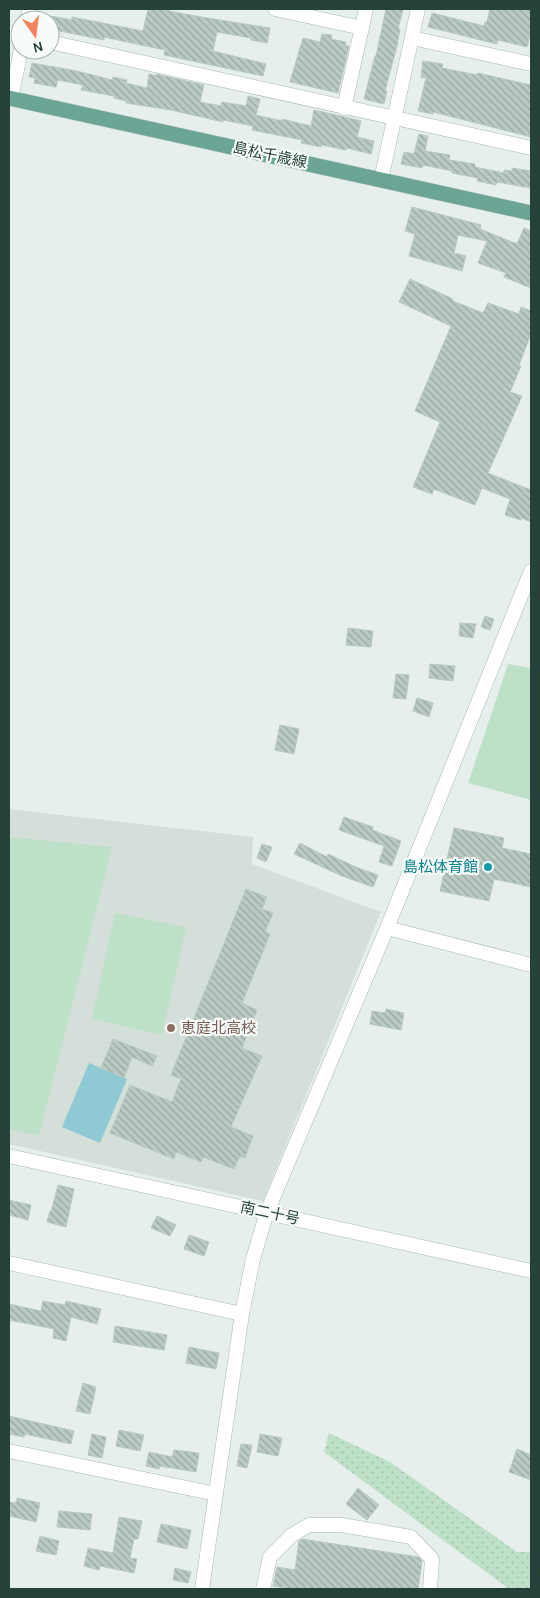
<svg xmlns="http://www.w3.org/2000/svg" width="540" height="1598" viewBox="0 0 540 1598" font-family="Karla,'Noto Sans JP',sans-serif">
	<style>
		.built { fill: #d4dfda }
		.green { fill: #bfe0c8 }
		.park { fill: url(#park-dots) }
		.water { fill: #8ec9d4 }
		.building { fill: url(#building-back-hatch); stroke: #b8c9c2 }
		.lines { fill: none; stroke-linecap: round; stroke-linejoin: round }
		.minor-casing { stroke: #a8b8b2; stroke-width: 15 }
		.major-casing { stroke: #c2cac8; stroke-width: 16 }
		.minor { stroke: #fff; stroke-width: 14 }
		.major { stroke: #6aa596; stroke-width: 15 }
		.culture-dot { fill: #0f9aa8; stroke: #f7fbf9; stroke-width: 2 }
		.education-dot { fill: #8d6e63; stroke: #f7fbf9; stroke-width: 2 }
		.labels { text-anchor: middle; stroke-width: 4.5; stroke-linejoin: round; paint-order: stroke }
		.street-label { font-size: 15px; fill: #24423a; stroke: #f7fbf9 }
		.culture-label { font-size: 15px; fill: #0d838f; stroke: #f7fbf9; text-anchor: end }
		.education-label { font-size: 15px; fill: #785e54; stroke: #f7fbf9; text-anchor: start }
	</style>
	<defs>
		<pattern id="park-dots" width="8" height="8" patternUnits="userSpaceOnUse" patternTransform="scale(1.25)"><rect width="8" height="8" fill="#bfe0c8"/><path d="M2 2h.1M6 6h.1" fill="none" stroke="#a4c1ad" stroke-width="1.8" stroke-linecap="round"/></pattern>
		<pattern id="building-back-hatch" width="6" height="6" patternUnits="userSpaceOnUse" patternTransform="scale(1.25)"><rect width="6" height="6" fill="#bbcac4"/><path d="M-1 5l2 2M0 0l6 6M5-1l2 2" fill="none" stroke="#98a6a0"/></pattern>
	</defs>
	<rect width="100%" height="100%" fill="#e6efeb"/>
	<path class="built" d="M9 809 253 837 252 864 381 912 263 1201 9 1144Z"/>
	<g class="green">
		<path d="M508 664 531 668V800L468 783Z"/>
		<path d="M9 837 112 847 39 1136 9 1129Z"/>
		<path d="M115 913 186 927 162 1035 92 1019Z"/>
	</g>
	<path class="park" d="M329 1433 390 1462 517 1552H531V1589H509L324 1452Z"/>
	<path class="water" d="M89 1063 127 1079 100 1143 62 1127Z"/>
	<g class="building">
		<path d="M148 9H170L169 11 201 17 270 28 267 43 251 40V38L217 32 213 51 266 64 263 76 164 55 165 50 146 46 104 37V40L50 29V16L72 20V17L143 31Z"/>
		<path d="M386 9H403L398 29H400L397 46 385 91H387L384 104 364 99 375 56H376Z"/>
		<path d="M490 9H531V31L527 47 498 40 497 44 428 27 432 13 484 26 485 22H487Z"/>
		<path d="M322 34 332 35 331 39 346 42 345 46H349L338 93 290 82 303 38 320 42Z"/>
		<path d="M423 61 443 64 442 68 477 75 478 73 531 85V137L433 112V114L418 111 426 78 421 77Z"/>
		<path d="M32 63 77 71 112 80 113 77 127 80 126 83 147 88 149 74 156 76V74L204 85 200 102 221 106 222 102 246 106 248 96 260 99 256 115 282 121V119L311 126 314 110 349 118 361 121 357 137 374 141 371 154 347 148 346 150 322 145 321 147 301 143 302 140 252 130 253 126 223 120V122L171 110 126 103V101L114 98V96L81 90 83 85 58 80 56 87 34 83 35 78 29 77Z"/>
		<path d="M419 134 428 136 425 151 450 155 449 160 475 164V167L504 173V170L512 171V168L531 171V188L497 182 496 185 477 181 478 178 452 173V171L423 165 422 168 401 164 404 152 414 154Z"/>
		<path d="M412 207 481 225 480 229 517 244 524 228 531 231V288L504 277 506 273 478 263 487 241 458 235 454 253 466 256 462 271 409 256 415 234 405 231Z"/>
		<path d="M410 279 453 299V301L483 313 488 303 519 314 521 307 531 311V334L519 365 521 366 510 392 522 396 488 473 531 490V522L522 518 521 520 505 515 510 499 482 488 475 505 434 489 432 494 413 487 440 422 415 411 451 326 399 302Z"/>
		<path d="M485 616 494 619 490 630 481 627Z"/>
		<path d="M460 623 476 624 473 638 459 636Z"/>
		<path d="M348 628 373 631 371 647 346 645Z"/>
		<path d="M430 664 455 666 453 681 429 678Z"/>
		<path d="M396 674 409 675 406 699 393 698Z"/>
		<path d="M417 698 433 703 429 717 413 711Z"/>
		<path d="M280 725 299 729 294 754 275 750Z"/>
		<path d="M344 817 373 827 372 830 401 841 392 866 379 862 384 846 339 830Z"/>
		<path d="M454 828 504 838 502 848 531 854V887L494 879 489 901 440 891Z"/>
		<path d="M300 843 327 857 328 854 358 868 378 875 373 887 342 876 294 854Z"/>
		<path d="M262 844 272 847 266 862 257 858Z"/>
		<path d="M246 889 267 897 262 909 273 913 265 932 270 934 242 1003 257 1010 242 1048 262 1056 231 1127 253 1136 245 1158 240 1156 234 1169 203 1157 201 1162 176 1152 174 1159 110 1133 130 1085 172 1102 181 1079 171 1075Z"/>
		<path d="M386 1009 404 1013 401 1030 370 1024 372 1011 385 1013Z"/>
		<path d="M113 1039 157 1056 152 1066 132 1057 124 1078 101 1068Z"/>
		<path d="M58 1185 74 1189 66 1227 47 1222 50 1211 51 1212Z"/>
		<path d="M9 1200 31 1205 28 1220 9 1215Z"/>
		<path d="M157 1216 176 1225 170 1236 151 1228Z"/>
		<path d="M189 1235 209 1242 204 1256 184 1249Z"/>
		<path d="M43 1301 65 1305 66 1301 101 1309 97 1324 71 1317 66 1341 53 1338 54 1329 9 1320V1304L41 1311Z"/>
		<path d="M115 1326 167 1335 164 1350 113 1342Z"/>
		<path d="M189 1347 219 1353 216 1369 186 1363Z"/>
		<path d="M83 1383 96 1387 90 1414 76 1411Z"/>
		<path d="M9 1416 74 1431 71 1444 25 1434 24 1437 9 1434Z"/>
		<path d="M119 1430 144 1435 140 1451 116 1446Z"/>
		<path d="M92 1434 106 1437 102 1458 88 1455Z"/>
		<path d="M260 1434 282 1438 278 1456 257 1452Z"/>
		<path d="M241 1444 252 1445 247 1468 237 1466Z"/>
		<path d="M517 1449 531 1455V1480L509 1472Z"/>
		<path d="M174 1450 199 1453 196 1472 160 1466 159 1469 146 1466 149 1452 172 1457Z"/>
		<path d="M358 1488 379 1505 367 1520 346 1504Z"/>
		<path d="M17 1498 40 1503 36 1522 9 1516V1502L16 1503Z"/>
		<path d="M59 1511 92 1514 90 1530 57 1527Z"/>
		<path d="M119 1517 142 1521 138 1539H134L130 1558 137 1559 134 1573 100 1566 99 1570 84 1566 88 1548 113 1553Z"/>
		<path d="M161 1524 191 1530 187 1549 157 1542Z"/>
		<path d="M40 1536 59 1541 56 1555 36 1551Z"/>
		<path d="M302 1539 418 1557 422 1561 418 1589H293L273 1586 277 1567 295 1570 299 1541Z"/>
		<path d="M175 1568 191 1572 188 1583 173 1580Z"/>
	</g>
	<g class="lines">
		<g class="minor-casing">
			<g id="minor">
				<path d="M275 9 362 28"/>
				<path d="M27 20 30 9"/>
				<path d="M9 33 20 36"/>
				<path d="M412 38 531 64"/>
				<path d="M50 42 531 148"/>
				<path d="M11 98 21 50"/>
				<path d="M344 108 366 9"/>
				<path d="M381 180 418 9"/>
				<path d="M387 928 531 965"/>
				<path d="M9 1156 531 1271"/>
				<path d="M9 1263 242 1314"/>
				<path d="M9 1451 216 1494"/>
				<path d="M202 1589 242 1314 253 1259 267 1212 387 928 531 571"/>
				<path d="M263 1589 270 1557 292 1535 309 1525H342L411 1537 432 1559 430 1589"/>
			</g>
		</g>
		<g class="major-casing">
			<path id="major" d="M9 98 531 213"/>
		</g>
		<use href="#minor" class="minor"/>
		<use href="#major" class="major"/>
	</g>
	<circle class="culture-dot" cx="488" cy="867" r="5"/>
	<circle class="education-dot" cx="171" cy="1028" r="5"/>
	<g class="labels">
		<g class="street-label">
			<text transform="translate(270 155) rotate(12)" y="5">島松千歳線</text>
			<text transform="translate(270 1213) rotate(12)" y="5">南二十号</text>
		</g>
		<g class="culture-label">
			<text x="478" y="872">島松体育館</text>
		</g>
		<g class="education-label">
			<text x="181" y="1033">恵庭北高校</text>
		</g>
	</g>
	<rect width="540" height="1598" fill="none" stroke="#24423a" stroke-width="20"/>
	<g transform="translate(35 35) rotate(166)"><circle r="24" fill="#f7fbf9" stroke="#a3b1ad"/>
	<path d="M0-4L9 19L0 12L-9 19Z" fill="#f4845f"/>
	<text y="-8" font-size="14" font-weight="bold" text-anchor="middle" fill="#24423a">N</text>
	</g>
</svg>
